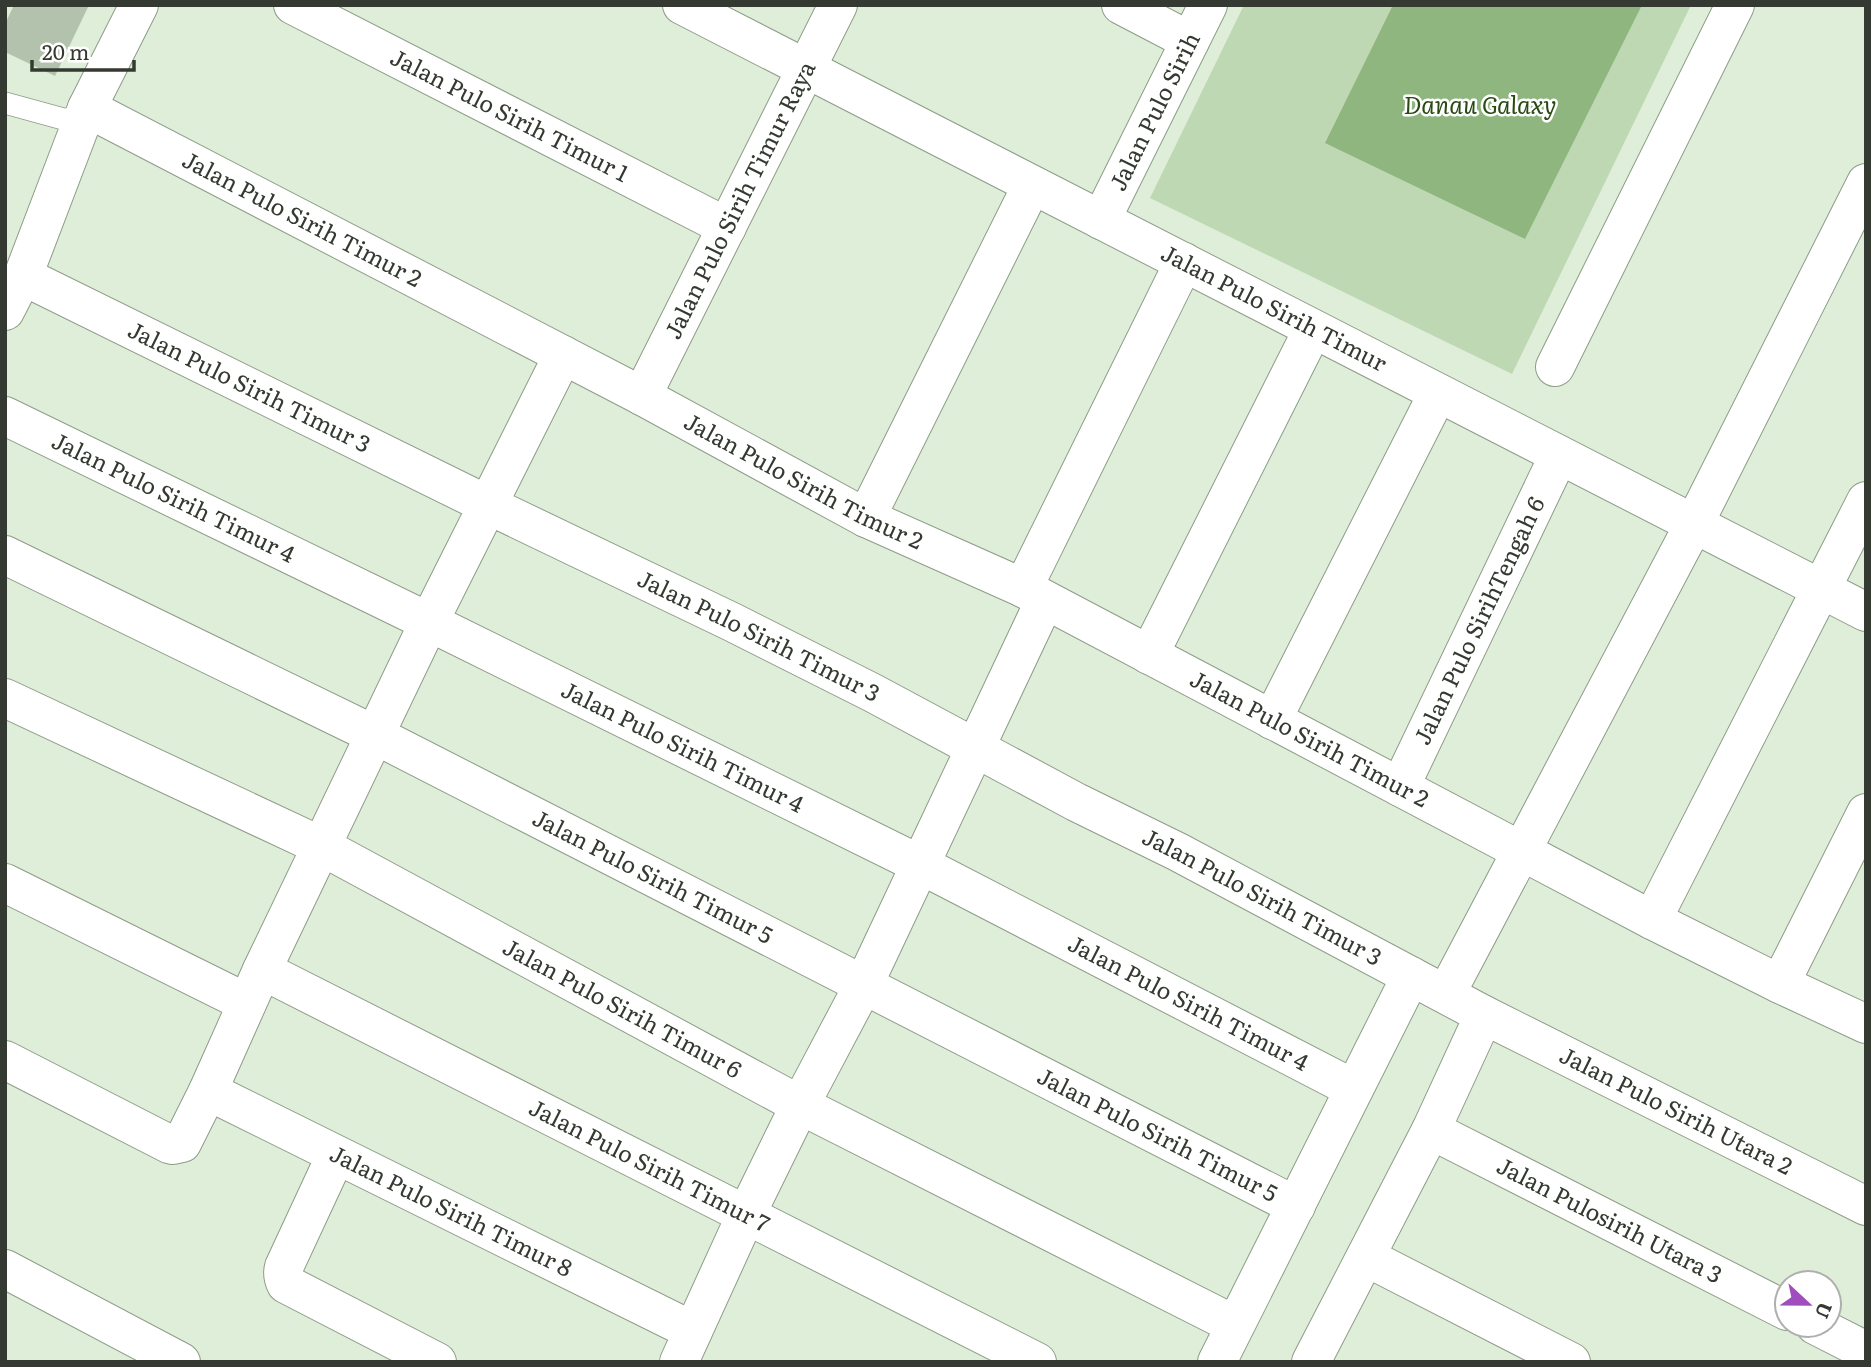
<svg xmlns="http://www.w3.org/2000/svg" width="1871" height="1367" viewBox="0 0 1871 1367" font-family="Literata,serif">
	<style>
		.green { fill: #bfd8b4 }
		.water { fill: #90b67f }
		.building { fill: #b3c2ad }
		.lines { fill: none; stroke-linecap: round; stroke-linejoin: round }
		.lane-casing { stroke: #8e9c88; stroke-width: 23 }
		.street-casing { stroke: #8e9c88; stroke-width: 40 }
		.lane { stroke: #fff; stroke-width: 21 }
		.street { stroke: #fff; stroke-width: 38 }
		.labels { text-anchor: middle; stroke-width: 5; stroke-linejoin: round; paint-order: stroke }
		.street-label { font-size: 23px; fill: #343a31; stroke: #fff }
		.water-label { font-size: 24px; font-style: italic; fill: #274b12; stroke: #fff }
	</style>
	<rect width="100%" height="100%" fill="#dfeed8"/>
	<path class="green" d="M1244 5H1691L1512 374 1150 198Z"/>
	<path class="water" d="M1393 5H1642L1525 239 1325 143Z"/>
	<path class="building" d="M14 5H89L55 76 5 52V24Z"/>
	<g class="lines">
		<g class="lane-casing">
			<path id="lane" d="M5 103 67 120 85 109"/>
		</g>
		<g class="street-casing">
			<g id="street">
				<path id="s1" d="M293 5 727 227"/>
				<path id="s2" d="M682 5 1866 612"/>
				<path d="M1121 5 1190 41"/>
				<path id="s3" d="M87 108 642 396 866 518 1023 588 1652 920 1780 984 1866 1024"/>
				<path id="s4" d="M1101 220 1208 5"/>
				<path id="s5" d="M23 276 488 505 732 622 873 693 1076 802 1178 852 1484 1015 1866 1206"/>
				<path d="M5 311 23 276 87 108 139 5"/>
				<path d="M1555 367 1735 5"/>
				<path id="s6" d="M642 396 838 5"/>
				<path id="s7" d="M5 416 429 622 919 864 1354 1089"/>
				<path d="M866 518 1032 185"/>
				<path id="s8" d="M5 555 375 735 1296 1206"/>
				<path d="M1023 588 1184 262"/>
				<path d="M1149 655 1313 329"/>
				<path id="s9" d="M5 698 321 846 800 1105 1235 1325"/>
				<path d="M1272 720 1438 393"/>
				<path id="s10" d="M1400 787 1559 455"/>
				<path d="M5 883 247 1003"/>
				<path d="M1652 920 1866 501"/>
				<path id="s11" d="M262 970 1037 1362"/>
				<path d="M1780 984 1866 813"/>
				<path d="M1446 994 1694 524 1866 183"/>
				<path d="M5 1060 169 1144 173 1145 182 1143 208 1091 262 970 429 622 563 355"/>
				<path id="s12" d="M208 1091 693 1331"/>
				<path id="s13" d="M1431 1130 1787 1311"/>
				<path d="M336 1155 284 1267C282 1274 283 1278 286 1284L437 1362"/>
				<path d="M1366 1257 1571 1362"/>
				<path d="M5 1269 181 1362"/>
				<path d="M1815 1325 1866 1351"/>
				<path d="M679 1362 746 1215 800 1105 864 984 1045 600"/>
				<path d="M1217 1362 1411 976"/>
				<path d="M1311 1362 1431 1130 1484 1015"/>
			</g>
		</g>
		<use href="#lane" class="lane"/>
		<use href="#street" class="street"/>
	</g>
	<g class="labels">
		<g class="street-label">
			<text dy="8" stroke="none"><textPath href="#s4" startOffset="121">Jalan Pulo Sirih</textPath></text>
			<text dy="8" stroke="none"><textPath href="#s1" startOffset="243">Jalan Pulo Sirih Timur 1</textPath></text>
			<text dy="8" stroke="none"><textPath href="#s6" startOffset="219">Jalan Pulo Sirih Timur Raya</textPath></text>
			<text dy="8" stroke="none"><textPath href="#s3" startOffset="242">Jalan Pulo Sirih Timur 2</textPath></text>
			<text dy="8" stroke="none"><textPath href="#s2" startOffset="665">Jalan Pulo Sirih Timur</textPath></text>
			<text dy="8" stroke="none"><textPath href="#s5" startOffset="252">Jalan Pulo Sirih Timur 3</textPath></text>
			<text dy="8" stroke="none"><textPath href="#s3" startOffset="808">Jalan Pulo Sirih Timur 2</textPath></text>
			<text dy="8" stroke="none"><textPath href="#s7" startOffset="187">Jalan Pulo Sirih Timur 4</textPath></text>
			<text dy="8" stroke="none"><textPath href="#s10" startOffset="184">Jalan Pulo SirihTengah 6</textPath></text>
			<text dy="8" stroke="none"><textPath href="#s5" startOffset="819">Jalan Pulo Sirih Timur 3</textPath></text>
			<text dy="8" stroke="none"><textPath href="#s3" startOffset="1376">Jalan Pulo Sirih Timur 2</textPath></text>
			<text dy="8" stroke="none"><textPath href="#s7" startOffset="754">Jalan Pulo Sirih Timur 4</textPath></text>
			<text dy="8" stroke="none"><textPath href="#s8" startOffset="723">Jalan Pulo Sirih Timur 5</textPath></text>
			<text dy="8" stroke="none"><textPath href="#s5" startOffset="1386">Jalan Pulo Sirih Timur 3</textPath></text>
			<text dy="8" stroke="none"><textPath href="#s7" startOffset="1321">Jalan Pulo Sirih Timur 4</textPath></text>
			<text dy="8" stroke="none"><textPath href="#s9" startOffset="691">Jalan Pulo Sirih Timur 6</textPath></text>
			<text dy="8" stroke="none"><textPath href="#s5" startOffset="1852">Jalan Pulo Sirih Utara 2</textPath></text>
			<text dy="8" stroke="none"><textPath href="#s8" startOffset="1290">Jalan Pulo Sirih Timur 5</textPath></text>
			<text dy="8" stroke="none"><textPath href="#s11" startOffset="434">Jalan Pulo Sirih Timur 7</textPath></text>
			<text dy="8" stroke="none"><textPath href="#s12" startOffset="271">Jalan Pulo Sirih Timur 8</textPath></text>
			<text dy="8" stroke="none"><textPath href="#s13" startOffset="200">Jalan Pulosirih Utara 3</textPath></text>
		</g>
		<g class="water-label">
			<text x="1480" y="114">Danau Galaxy</text>
		</g>
	</g>
	<rect width="1871" height="1367" fill="none" stroke="#343a31" stroke-width="14"/>
	<g transform="translate(1808 1304) rotate(112)"><circle r="33" fill="#ffffff" stroke="#aeb0ad" stroke-width="2"/>
	<path d="M0-5L12 26L0 18L-12 26Z" fill="#a04ebe"/>
	<text y="-10" font-size="19" font-weight="bold" text-anchor="middle" fill="#343a31">U</text>
	</g>
	<path d="M32 60v10h102v-10" fill="none" stroke="#343a31" stroke-width="3.5"/>
	<text x="42" y="60" font-size="21" fill="#343a31" stroke="#ffffff" stroke-width="5" paint-order="stroke">20 m</text>
</svg>
